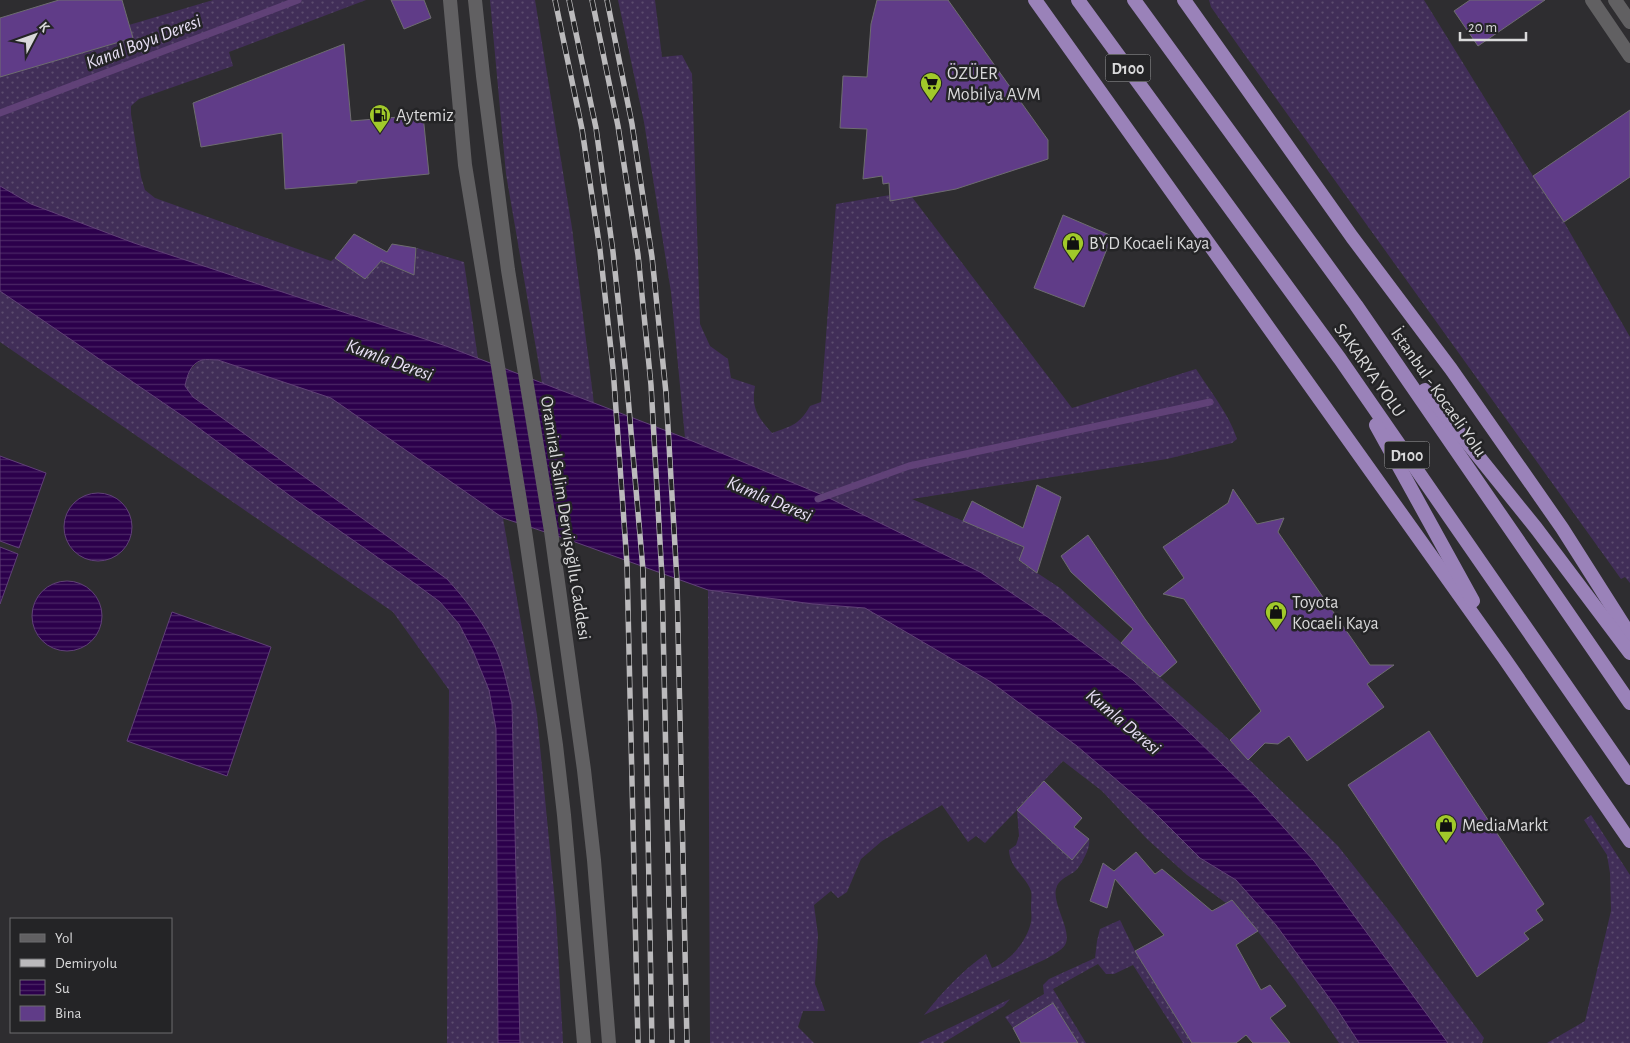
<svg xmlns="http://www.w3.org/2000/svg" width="1630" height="1043" viewBox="0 0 1630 1043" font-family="'Alegreya Sans',sans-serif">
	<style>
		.grass { fill: url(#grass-dots) }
		.water { fill: url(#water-rules); stroke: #604177 }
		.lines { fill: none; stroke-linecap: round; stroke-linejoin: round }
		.stream { stroke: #604177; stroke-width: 7 }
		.building { fill: #603c88; stroke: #6e6d70 }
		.secondary { stroke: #616062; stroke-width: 14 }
		.trunk { stroke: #9a82b9; stroke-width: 14 }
		.rail-casing { stroke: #bbbabc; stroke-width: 5.5 }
		.rail { stroke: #242426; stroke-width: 4; stroke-dasharray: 11; stroke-linecap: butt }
		.labels { text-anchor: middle; stroke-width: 5; stroke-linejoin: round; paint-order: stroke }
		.shield { fill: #242426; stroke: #a3a3a4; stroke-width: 1 }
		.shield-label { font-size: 16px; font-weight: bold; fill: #d9d9da }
		.poi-label { font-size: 18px; fill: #d9d9da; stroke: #242426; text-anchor: start }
		.street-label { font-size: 18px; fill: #d9d9da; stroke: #242426 }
		.water-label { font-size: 19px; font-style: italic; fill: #e8e0f5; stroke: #242426 }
	</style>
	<defs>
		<pattern id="grass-dots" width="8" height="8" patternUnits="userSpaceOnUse" patternTransform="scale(1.25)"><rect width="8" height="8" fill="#412e58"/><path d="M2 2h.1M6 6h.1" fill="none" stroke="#5c4c6f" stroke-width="1.8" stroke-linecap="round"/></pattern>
		<pattern id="water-rules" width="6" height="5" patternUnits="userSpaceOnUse" patternTransform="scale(1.25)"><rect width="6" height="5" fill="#2c004c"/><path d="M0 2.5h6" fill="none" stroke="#4a2565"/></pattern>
	</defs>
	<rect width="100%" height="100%" fill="#2e2d30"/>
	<g class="grass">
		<path d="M213 0H366L229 52 233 66 139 99 131 106V114L141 177 145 190 155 198 331 261 335 258 365 279 381 261 413 275 417 248 464 262 478 359 446 346 134 243 31 204 0 186V77L133 38 129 25Z"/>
		<path d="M490 0H535L572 228 594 404 542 383 506 174Z"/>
		<path d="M618 0H655L662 57 682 55 692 74 700 324 710 346 728 359 731 378 755 386C751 409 758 417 772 433 792 426 800 424 810 406L821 402 836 204 890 195V201L912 197 1072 408 1196 369C1210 391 1229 414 1237 439L1232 443 1167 459 912 499 1024 547 1019 561 1060 588 1219 730 1338 846 1398 922 1484 1038 1482 1043H1448L1314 861 1256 797 1133 680 1052 620 979 572 825 496 685 438 671 292 644 122Z"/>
		<path d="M1209 0H1424L1533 176 1564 222 1630 337V583L1625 577 1621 579 1247 58 1211 7Z"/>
		<path d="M0 291 184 417 293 498 417 585 440 602 459 624 473 651 489 690 496 729 498 1043H447L449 690 393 612 0 342Z"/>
		<path d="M202 360H218L331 398 503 518 537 715 556 913 563 1043H520L512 704C507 684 503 663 494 645 482 620 465 599 447 579L193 397 185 386C187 373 191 367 202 360Z"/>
		<path d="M708 590 813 604 865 608 991 682 1077 746 1154 812 1200 858 1236 880 1276 925 1335 1006 1359 1043H1339C1306 994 1271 946 1232 900L1226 903 1187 875 1147 839 1102 791 1063 761 1017 809 1072 860 1089 839C1091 847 1083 861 1078 868 1072 876 1059 877 1056 889 1052 904 1073 932 1065 945 1061 951 1052 955 1046 959L924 1015C943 991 962 971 986 954L992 968C1010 962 1027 941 1031 922 1032 917 1031 911 1031 907 1031 902 1032 895 1031 891 1025 875 1010 869 1009 850L1016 845 1019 836 1017 810 985 843 976 836 968 842 942 805 882 841 861 859 847 892 838 898 831 891 814 905 818 935 815 984 825 1011H803L798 1027 814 1043H710Z"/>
		<path d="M1591 815 1630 875V1043H1547L1585 1021 1611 911 1610 873 1607 855 1584 820Z"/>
		<path d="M1120 920 1135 951 1192 1043H1183L1133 965 1114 974H1106L1098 964 1053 989 1086 1043H1078L1053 1003 1013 1028 1005 1017 1044 994 1043 985 1049 979 1095 958 1097 941 1100 929Z"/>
		<path d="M1010 999 1004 1006 943 1043H918Z"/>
	</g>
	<g class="water">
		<path d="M0 186 31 204 134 243 446 346 685 438 825 496 980 572 1052 620 1133 680 1188 731 1256 797 1314 861 1448 1043H1359L1335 1006 1276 925 1236 880 1200 858 1154 812 1077 746 991 682 865 608 813 604 708 590 575 542 503 518 331 398 218 360C213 360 206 359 202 360 190 364 187 376 185 386L193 397 447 579C465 599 482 620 494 645 503 663 507 684 512 704L520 1043H498L496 729 489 690 473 651 459 624 440 602 417 585 293 498 184 417 0 291Z"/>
		<path d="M0 456 46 473 19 548 0 541Z"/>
		<circle cx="98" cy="527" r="34"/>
		<path d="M0 547 18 554 0 604Z"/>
		<circle cx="67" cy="616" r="35"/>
		<path d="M172 612 271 647 227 776 127 741Z"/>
	</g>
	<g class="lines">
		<g class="stream">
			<path d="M0 113 298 0"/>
			<path d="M818 499 909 466 1210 402"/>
		</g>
	</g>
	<g class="building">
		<path d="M59 0H122L133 38 0 77V18Z"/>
		<path d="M391 0H424L431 18 404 29Z"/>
		<path d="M877 0H948L1048 140V159L956 189 890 201 889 183 883 184 882 176 863 179 867 129 840 128 843 76 867 77 871 24Z"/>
		<path d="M1470 0H1545L1478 46 1454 11Z"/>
		<path d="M344 44 351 121 423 115 429 174 357 181V183L285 189 282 133 201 147 193 103Z"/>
		<path d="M1630 110V177L1564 222 1533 176Z"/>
		<path d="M1063 215 1112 236 1084 307 1034 288Z"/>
		<path d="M354 234 387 252 392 244 416 248 414 275 381 261 382 260 365 279 335 258Z"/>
		<path d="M1037 485 1061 497 1037 573 1019 560 1024 547 963 521 972 501 1023 528Z"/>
		<path d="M1233 489 1257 524 1284 518 1278 532 1370 665H1394L1367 684 1384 707 1307 761 1289 736 1278 744 1265 743 1248 760 1230 740 1261 711 1184 599 1163 594 1184 578 1163 547 1228 503Z"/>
		<path d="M1088 535 1145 619 1177 662 1160 677 1121 643 1133 629 1071 572 1061 556Z"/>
		<path d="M1429 731 1544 904 1536 910 1543 920 1524 933 1529 939 1477 977 1348 785Z"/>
		<path d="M1044 781 1082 818 1074 827 1089 839 1072 860 1017 810Z"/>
		<path d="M1136 852 1155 874 1162 869 1212 911 1232 900 1258 931 1236 945 1261 990 1270 985 1286 1006 1270 1018 1290 1043H1253L1246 1035 1236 1043H1192L1135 951 1164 935 1115 879 1107 908 1090 901 1103 863 1114 871Z"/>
		<path d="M1053 1003 1078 1043H1021L1013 1028Z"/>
	</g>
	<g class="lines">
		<g class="secondary">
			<path d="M450 0 465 165 525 531 556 745 564 815 584 1043"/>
			<path d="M475 0 483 76 508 270 551 531 584 770 594 860 609 1043"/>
			<path d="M1592 0 1630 56"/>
			<path d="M1615 0 1630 22"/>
		</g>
		<g class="trunk">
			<path d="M1035 0 1504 658 1630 841"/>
			<path d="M1078 0 1340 359 1630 778"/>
			<path d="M1134 0 1356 305 1630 703"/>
			<path d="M1184 0 1352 237 1451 369 1562 528 1630 635"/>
			<path d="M1425 390 1536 528 1630 653"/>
			<path d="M1376 425 1473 601"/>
		</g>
		<g class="rail-casing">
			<g id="rail">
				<path d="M555 0 582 129 600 250 613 368 627 564 638 1043"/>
				<path d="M569 0 596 128 613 252 626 374 643 570 652 1043"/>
				<path d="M592 0 618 126 638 255 651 385 662 577 672 1043"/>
				<path d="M607 0 632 124 652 257 666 393 677 581 687 1043"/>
			</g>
		</g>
		<use href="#rail" class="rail"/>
	</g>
	<defs>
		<g id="supermarket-pin" transform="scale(1.125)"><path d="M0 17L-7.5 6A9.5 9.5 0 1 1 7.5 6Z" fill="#a1c92a" stroke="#242426"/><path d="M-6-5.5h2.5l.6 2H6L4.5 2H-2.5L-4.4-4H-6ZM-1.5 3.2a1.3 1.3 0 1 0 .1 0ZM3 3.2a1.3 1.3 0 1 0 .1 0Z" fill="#111"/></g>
		<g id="fuel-pin" transform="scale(1.125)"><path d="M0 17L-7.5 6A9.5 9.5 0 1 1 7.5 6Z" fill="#a1c92a" stroke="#242426"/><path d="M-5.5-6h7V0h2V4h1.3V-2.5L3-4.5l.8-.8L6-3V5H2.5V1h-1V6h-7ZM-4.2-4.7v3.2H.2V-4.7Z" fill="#111"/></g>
		<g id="shop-pin" transform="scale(1.125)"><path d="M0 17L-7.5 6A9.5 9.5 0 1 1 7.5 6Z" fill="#a1c92a" stroke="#242426"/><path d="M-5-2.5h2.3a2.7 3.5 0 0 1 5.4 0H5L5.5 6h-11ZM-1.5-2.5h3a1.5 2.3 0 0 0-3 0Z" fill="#111"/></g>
	</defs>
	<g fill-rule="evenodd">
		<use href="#supermarket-pin" x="931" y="83"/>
		<use href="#fuel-pin" x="380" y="115"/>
		<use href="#shop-pin" x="1073" y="243"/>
		<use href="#shop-pin" x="1276" y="612"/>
		<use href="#shop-pin" x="1446" y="825"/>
	</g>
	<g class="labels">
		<g class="shield">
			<rect x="1105.5" y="54.5" width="45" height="27" rx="4"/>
			<rect x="1384.5" y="441.5" width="45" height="27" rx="4"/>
		</g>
		<g class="shield-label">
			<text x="1128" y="74">D100</text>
			<text x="1407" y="461">D100</text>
		</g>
		<g class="poi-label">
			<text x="947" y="79">ÖZÜER<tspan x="947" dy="21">Mobilya AVM</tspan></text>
			<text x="396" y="121">Aytemiz</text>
			<text x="1089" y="249">BYD Kocaeli Kaya</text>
			<text x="1292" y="608">Toyota<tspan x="1292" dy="21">Kocaeli Kaya</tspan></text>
			<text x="1462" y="831">MediaMarkt</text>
		</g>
		<g class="street-label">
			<text transform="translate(1370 370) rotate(55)" y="6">SAKARYA YOLU</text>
			<text transform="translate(1439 392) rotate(55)" y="6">İstanbul - Kocaeli Yolu</text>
			<text transform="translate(566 518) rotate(81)" y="6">Oramiral Salim Dervişoğllu Caddesi</text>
		</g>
		<g class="water-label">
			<text transform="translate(143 41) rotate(-21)" y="7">Kanal Boyu Deresi</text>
			<text transform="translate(390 359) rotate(20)" y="7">Kumla Deresi</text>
			<text transform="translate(770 498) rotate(23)" y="7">Kumla Deresi</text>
			<text transform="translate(1124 721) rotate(40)" y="7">Kumla Deresi</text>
		</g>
	</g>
	<rect x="10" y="918" width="162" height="115" fill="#242426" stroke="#6c6c6e"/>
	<rect x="20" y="934" width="25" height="8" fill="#616062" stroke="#6c6c6e"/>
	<text x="55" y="943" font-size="15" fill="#d9d9da">Yol</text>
	<rect x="20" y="959" width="25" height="8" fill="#bbbabc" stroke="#6c6c6e"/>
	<text x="55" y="968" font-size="15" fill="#d9d9da">Demiryolu</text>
	<rect x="20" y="980" width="25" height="15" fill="url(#water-rules)" stroke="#6c6c6e"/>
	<text x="55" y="993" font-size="15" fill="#d9d9da">Su</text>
	<rect x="20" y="1006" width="25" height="15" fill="#603c88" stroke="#6c6c6e"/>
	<text x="55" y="1018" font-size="15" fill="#d9d9da">Bina</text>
	<g transform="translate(35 35) rotate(49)" stroke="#242426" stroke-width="4" paint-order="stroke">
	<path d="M0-4L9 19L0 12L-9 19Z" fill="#d9d9da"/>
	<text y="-8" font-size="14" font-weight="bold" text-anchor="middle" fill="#d9d9da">K</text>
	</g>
	<path d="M1460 32v8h66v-8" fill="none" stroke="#d9d9da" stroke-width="2.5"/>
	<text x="1468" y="32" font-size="15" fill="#d9d9da" stroke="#242426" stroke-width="4" paint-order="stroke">20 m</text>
</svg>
